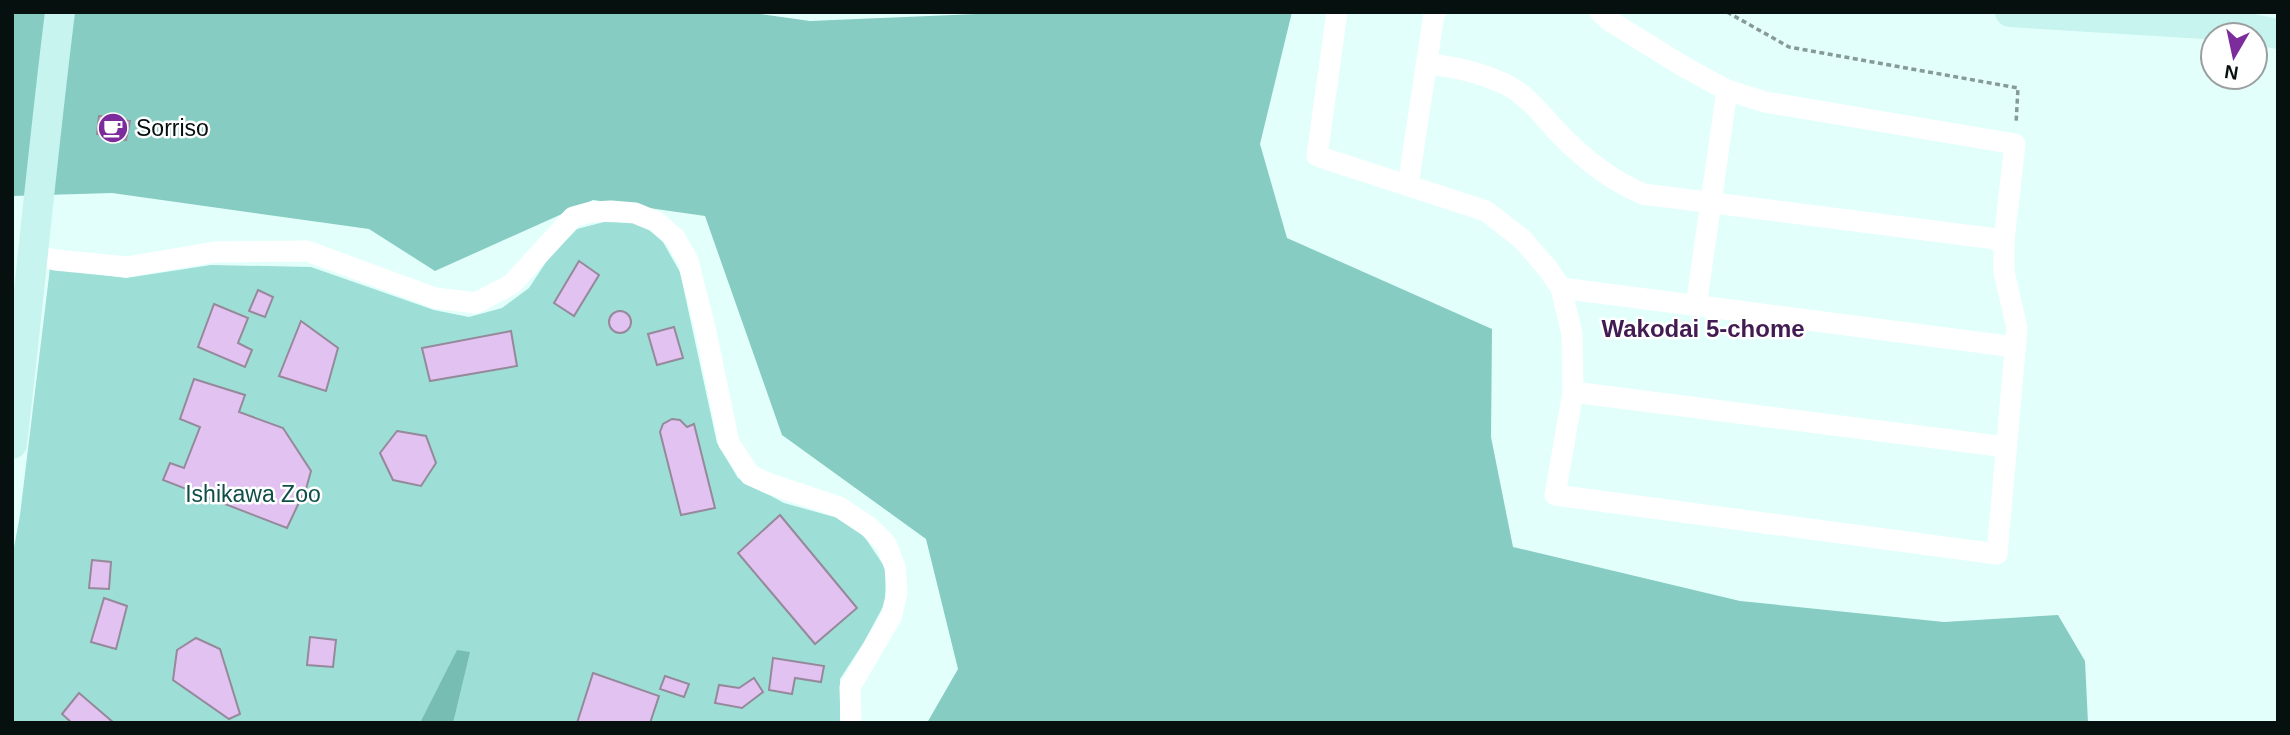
<svg xmlns="http://www.w3.org/2000/svg" width="2290" height="735" viewBox="0 0 2290 735" font-family="Arial,sans-serif">
	<style>
		.green { fill: #9ddfd6 }
		.forest { fill: #86ccc2 }
		.water { fill: #78bdb4 }
		.building { fill: #e2c2f0; stroke: #95899b; stroke-width: 2 }
		.lines { fill: none; stroke-linecap: round; stroke-linejoin: round }
		.path { stroke: #869a97; stroke-width: 3.5; stroke-dasharray: 5 3.5; stroke-linecap: butt }
		.street { stroke: #fff; stroke-width: 21 }
		.secondary { stroke: #c7f4ef; stroke-width: 30 }
		.labels { text-anchor: middle; stroke-width: 5; stroke-linejoin: round; paint-order: stroke }
		.poi-label { font-size: 23px; fill: #06100e; stroke: #fff; text-anchor: start }
		.park-label { font-size: 23px; fill: #104e48; stroke: #fff }
		.neighbourhood-label { font-size: 24px; font-weight: bold; fill: #411b51; stroke: #fff }
	</style>
	<rect width="100%" height="100%" fill="#e3fffb"/>
	<path class="green" d="M604 222 641 223 663 242 680 272 717 443 738 478 784 503 838 518 860 530 886 569 885 603 864 642 840 679V723H12V558L20 515 50 268 126 278 211 265 311 267 434 310 469 317 502 308 529 288 548 259 577 229Z"/>
	<path class="forest" d="M12 12H746L810 21 1022 12H1292L1260 144 1287 238 1492 329 1491 437 1513 547 1740 601 1944 622 2058 615 2085 661 2088 723H927L958 669 926 539 782 435 705 216 593 200 435 271 369 229 112 193 12 196Z"/>
	<path class="water" d="M457 650 470 652 453 723H420Z"/>
	<g class="building">
		<path d="M99 116 130 121 126 140 97 134Z"/>
		<path d="M579 261 599 275 574 316 554 303Z"/>
		<path d="M258 290 273 297 265 317 249 311Z"/>
		<path d="M214 304 248 318 238 343 252 350 245 367 198 347Z"/>
		<circle cx="620" cy="322" r="11"/>
		<path d="M301 321 338 348 326 391 279 376Z"/>
		<path d="M674 327 683 358 657 365 648 334Z"/>
		<path d="M511 331 517 366 430 381 422 348Z"/>
		<path d="M194 379 245 395 239 412 283 428 311 471 304 496H302L287 528 163 480 170 463 184 468 200 427 180 419Z"/>
		<path d="M672 419 680 420 687 427 694 424 715 508 681 515 660 432 663 424Z"/>
		<path d="M397 431 426 436 436 463 421 486 393 480 380 453Z"/>
		<path d="M780 515 857 608 815 644 738 553Z"/>
		<path d="M92 560 111 562 109 589 89 588Z"/>
		<path d="M104 598 127 606 116 649 91 642Z"/>
		<path d="M310 637 336 640 333 667 307 665Z"/>
		<path d="M196 638 220 649 240 714 229 719 173 680 177 650Z"/>
		<path d="M773 658 824 666 821 682 795 678 792 694 769 690Z"/>
		<path d="M593 673 659 696 650 723H577Z"/>
		<path d="M665 676 689 684 684 697 660 689Z"/>
		<path d="M754 678 763 692 742 708 715 703 719 685 739 688Z"/>
		<path d="M79 693 114 723H72L62 714Z"/>
	</g>
	<g class="lines">
		<path class="path" d="M1727 12 1789 47 2018 88 2016 124"/>
		<g class="street">
			<path d="M1337 12 1317 156 1486 211 1522 239 1548 269 1561 288 1572 334 1573 392 1555 495 1997 554 2017 328 2004 272V240L2015 144 1765 102 1727 90 1686 68 1610 21 1600 12"/>
			<path d="M1426 64C1452 66 1481 73 1505 84 1524 93 1539 111 1553 127 1579 155 1607 179 1643 194L2004 240"/>
			<path d="M1408 185 1434 14 1436 12"/>
			<path d="M34 254 55 260 127 267 215 252 307 251 435 298 476 303 512 284 573 217 591 212 611 211 635 213 657 222 675 238 688 261 705 328 729 443 750 475 770 484 839 507 869 527 886 544 895 567 897 593 891 617 850 687 851 723"/>
			<path d="M1561 288 2015 347"/>
			<path d="M1696 306 1727 90"/>
			<path d="M1573 392 2006 447"/>
		</g>
		<g class="secondary">
			<path d="M2010 12 2237 26 2278 34"/>
			<path d="M12 444C29 300 42 156 60 12"/>
		</g>
	</g>
	<defs>
		<g id="cafe-disc" transform="scale(1.575)"><circle r="9.5" fill="#7d2c9c" stroke="#fff"/><path d="M-5.5-4.5H6V0H3Q3 3.5 0 3.5H-2.5Q-5.5 3.5-5.5 0ZM3-3.2v2h1.7v-2ZM-6 4.5H4V6H-6Z" fill="#fff"/></g>
	</defs>
	<g fill-rule="evenodd">
		<use href="#cafe-disc" x="113" y="128"/>
	</g>
	<g class="labels">
		<g class="poi-label">
			<text x="136" y="136">Sorriso</text>
		</g>
		<g class="park-label">
			<text x="253" y="502">Ishikawa Zoo</text>
		</g>
		<g class="neighbourhood-label">
			<text x="1703" y="337">Wakodai 5-chome</text>
		</g>
	</g>
	<rect width="2290" height="735" fill="none" stroke="#06100e" stroke-width="28"/>
	<g transform="translate(2234 56) rotate(189)"><circle r="33" fill="#ffffff" stroke="#9b9f9f" stroke-width="2"/>
	<path d="M0-5L12 26L0 18L-12 26Z" fill="#7d2c9c"/>
	<text y="-10" font-size="19" font-weight="bold" text-anchor="middle" fill="#06100e">N</text>
	</g>
</svg>
